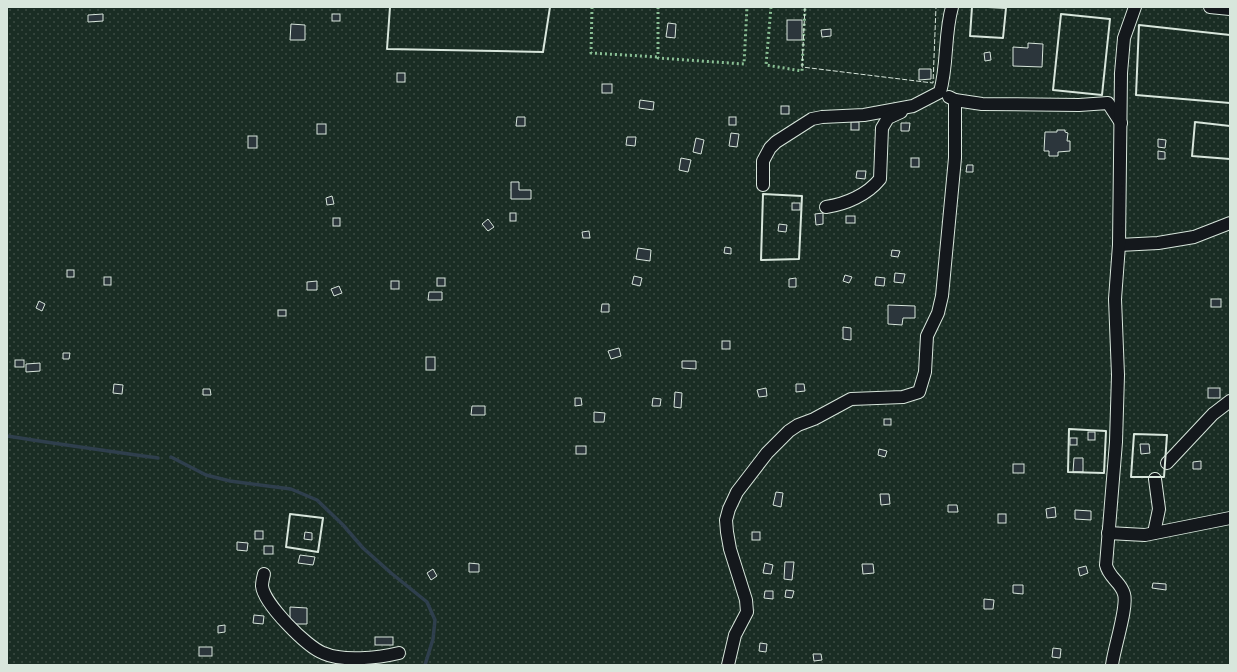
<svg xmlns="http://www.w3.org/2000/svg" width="1237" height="672" viewBox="0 0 1237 672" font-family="Overpass,sans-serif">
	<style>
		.grass { fill: url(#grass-dots); stroke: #939e99 }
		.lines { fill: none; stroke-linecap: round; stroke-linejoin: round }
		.stream { stroke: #2f3f4d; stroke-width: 3.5 }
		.building { fill: #2c363c; stroke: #d8e6dc }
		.minor-casing { stroke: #d8e6dc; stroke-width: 14 }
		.minor { stroke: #14181c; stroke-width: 12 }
		.hedge { stroke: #8ac095; stroke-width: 3; stroke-dasharray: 2 3; stroke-linecap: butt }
		.fence { stroke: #d8e6dc; stroke-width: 1; stroke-dasharray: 5 2; stroke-linecap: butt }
		.wall { stroke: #d8e6dc; stroke-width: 2 }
	</style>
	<defs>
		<pattern id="grass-dots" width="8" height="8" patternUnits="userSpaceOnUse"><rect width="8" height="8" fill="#1a2d24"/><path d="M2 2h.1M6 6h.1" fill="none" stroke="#3b4b43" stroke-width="1.8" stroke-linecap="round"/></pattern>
	</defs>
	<rect width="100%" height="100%" fill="#14181c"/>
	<rect class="grass" x="7" y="7" width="1223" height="658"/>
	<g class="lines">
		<g class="stream">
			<path d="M7 436C57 444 108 451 158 458"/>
			<path d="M171 457 206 475 230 481 291 489 317 500 343 525 363 548 391 573 427 602 435 620 433 639 425 665"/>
		</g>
	</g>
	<g class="building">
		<path d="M103 14V21L88 22V15Z"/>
		<rect x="332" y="14" width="8" height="7"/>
		<rect x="787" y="20" width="15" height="20"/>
		<path d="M668 23 676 24 675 38 666 37Z"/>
		<path d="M291 24 305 25V40H290Z"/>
		<path d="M831 29V36L822 37 821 30Z"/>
		<path d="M1028 43 1043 44 1042 67 1013 66V47L1028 48Z"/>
		<path d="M990 52 991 60 985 61 984 53Z"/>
		<path d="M919 69H931V79L919 80Z"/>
		<rect x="397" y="73" width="8" height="9"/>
		<rect x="602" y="84" width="10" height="9"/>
		<path d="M640 100 654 102 653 110 639 108Z"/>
		<rect x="781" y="106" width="8" height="8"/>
		<path d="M517 117H525V126H516Z"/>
		<rect x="729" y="117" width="7" height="8"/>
		<rect x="851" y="122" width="8" height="8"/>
		<path d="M901 123H910L909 131H901Z"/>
		<rect x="317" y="124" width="9" height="10"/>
		<path d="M1057 130H1065V132L1068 133 1067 141H1070V151L1058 152V156H1049V151H1044L1045 132H1057Z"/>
		<path d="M731 133 739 134 737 147 729 146Z"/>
		<rect x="248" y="136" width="9" height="12"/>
		<path d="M627 137H636L635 146 626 145Z"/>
		<path d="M696 138 704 140 701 154 693 152Z"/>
		<path d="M1158 139 1166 140 1165 148 1158 147Z"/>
		<path d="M1158 151 1165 152V159H1158Z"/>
		<path d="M681 158 691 160 688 172 679 170Z"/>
		<rect x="911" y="158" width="8" height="9"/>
		<path d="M967 165H973V172H966Z"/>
		<path d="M857 171H866L865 179 856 178Z"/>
		<path d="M511 182H519V190H531V199H511Z"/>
		<path d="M332 196 334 204 327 205 326 198Z"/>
		<rect x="792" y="203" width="8" height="7"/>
		<rect x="510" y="213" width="6" height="8"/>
		<path d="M823 213V224L816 225 815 214Z"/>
		<rect x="846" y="216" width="9" height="7"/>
		<rect x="333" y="218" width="7" height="8"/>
		<path d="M488 219 494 227 488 231 482 224Z"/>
		<path d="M779 224 787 225 786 232 778 231Z"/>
		<path d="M589 231 590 238H583L582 232Z"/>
		<path d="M725 247 731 248V254L724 253Z"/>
		<path d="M638 248 651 250 650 261 636 259Z"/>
		<path d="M892 250 900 251 898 257 891 256Z"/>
		<rect x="67" y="270" width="7" height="7"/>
		<path d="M895 273 905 274 903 283 894 282Z"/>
		<path d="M845 275 852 277 849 283 843 281Z"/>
		<path d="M634 276 642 278 640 286 632 284Z"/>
		<rect x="104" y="277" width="7" height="8"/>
		<path d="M876 277 885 278 884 286 875 285Z"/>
		<rect x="437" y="278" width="8" height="8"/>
		<path d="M796 278V287H789V279Z"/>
		<path d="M317 281V290H307V282Z"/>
		<rect x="391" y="281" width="8" height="8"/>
		<path d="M339 286 342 293 334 296 331 289Z"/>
		<path d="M429 292H442V300H428Z"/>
		<rect x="1211" y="299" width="10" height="8"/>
		<path d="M39 301 45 304 42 311 36 308Z"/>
		<path d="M602 304H609V312H601Z"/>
		<path d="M888 305 915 306V318H903L902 325 888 324Z"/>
		<rect x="278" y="310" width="8" height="6"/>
		<path d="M843 327 851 328V340L843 339Z"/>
		<rect x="722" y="341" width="8" height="8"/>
		<path d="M619 348 621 356 611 359 608 351Z"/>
		<path d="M63 353H70L69 359H63Z"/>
		<rect x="426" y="357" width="9" height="13"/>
		<rect x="15" y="360" width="9" height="7"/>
		<path d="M682 361H696V369L682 368Z"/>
		<path d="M40 363V371L26 372V364Z"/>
		<path d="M114 384 123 385 122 394 113 393Z"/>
		<path d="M796 384H804L805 391 796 392Z"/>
		<path d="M766 388 767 396 759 397 757 390Z"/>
		<rect x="1208" y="388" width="12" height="10"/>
		<path d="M203 389H210L211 395H203Z"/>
		<path d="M675 392 682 393 681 408 674 407Z"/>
		<path d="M575 398H581L582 405 575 406Z"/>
		<path d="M653 398 661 399 660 406H652Z"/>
		<path d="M472 406H485V415H471Z"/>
		<path d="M594 412 605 413 604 422H594Z"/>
		<rect x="884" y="419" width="7" height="6"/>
		<rect x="1088" y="432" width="7" height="8"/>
		<rect x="1070" y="438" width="7" height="7"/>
		<path d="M1140 444H1149L1150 453 1141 454Z"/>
		<rect x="576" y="446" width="10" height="8"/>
		<path d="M879 449 887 451 885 457 878 455Z"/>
		<path d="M1074 458H1083V472H1073Z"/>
		<path d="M1201 461V469H1193V462Z"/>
		<rect x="1013" y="464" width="11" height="9"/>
		<path d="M776 492 783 493 781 507 773 505Z"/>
		<path d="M880 494H889L890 504 881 505Z"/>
		<path d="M948 505H957L958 512H948Z"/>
		<path d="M1055 507 1056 517 1047 518 1046 509Z"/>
		<path d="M1075 510 1091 511V520L1075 519Z"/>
		<rect x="998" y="514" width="8" height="9"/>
		<rect x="255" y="531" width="8" height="8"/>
		<path d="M305 532 312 533V540L304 539Z"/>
		<rect x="752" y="532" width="8" height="8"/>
		<path d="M237 542 248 543 247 551 237 550Z"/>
		<rect x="264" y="546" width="9" height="8"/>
		<path d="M300 555 315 557 313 565 298 563Z"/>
		<path d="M785 562H794L792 580 784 579Z"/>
		<path d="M469 563 479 564V572H469Z"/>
		<path d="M765 563 773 565 771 574 763 573Z"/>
		<path d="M862 564H873L874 573 863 574Z"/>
		<path d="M1086 566 1088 573 1080 576 1078 568Z"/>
		<path d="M433 569 437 576 431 580 427 573Z"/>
		<path d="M1153 583 1166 584V590L1152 588Z"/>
		<path d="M1013 585H1023V594L1013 593Z"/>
		<path d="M786 590 794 591 792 598 785 597Z"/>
		<path d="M765 591H773V599L764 598Z"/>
		<path d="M984 599 994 600 993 609H984Z"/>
		<path d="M290 607 307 608V624H290Z"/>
		<path d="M254 615 264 616 263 624 253 623Z"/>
		<path d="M225 625V632L218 633V626Z"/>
		<rect x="375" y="637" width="18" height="8"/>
		<path d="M760 643 767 644 766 652 759 651Z"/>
		<rect x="199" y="647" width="13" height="9"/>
		<path d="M1053 648 1061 649 1060 658 1052 657Z"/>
		<path d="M813 654H821L822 660 814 661Z"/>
	</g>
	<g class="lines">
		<g class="minor-casing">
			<g id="minor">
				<path d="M1210 7 1230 9"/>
				<path d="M949 97 955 100 982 104 1079 105 1108 103 1121 123"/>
				<path d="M763 185V161L770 148 776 142 812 119 822 117 864 115 913 106 940 92C948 64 944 35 952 7"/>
				<path d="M826 207C846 204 867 195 880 179L882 128 888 118 901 112"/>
				<path d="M1119 245 1158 243 1194 237 1230 223"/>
				<path d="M1167 463 1213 414 1230 401"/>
				<path d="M1108 533 1145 535 1230 518"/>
				<path d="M1154 533 1159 509 1155 479"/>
				<path d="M264 574C263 578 262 583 262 586 264 604 307 647 323 653 343 662 378 658 399 653"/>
				<path d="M728 665 735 635 747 612 746 600 730 549 727 532 726 520 729 509 737 492 767 453 789 431 798 425 814 419 851 399 903 397 919 392 925 372 927 336 938 313 942 296 955 158V100"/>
				<path d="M1112 665C1114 648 1128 607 1124 594 1121 582 1109 578 1106 565L1116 442 1118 375 1115 299 1119 245 1121 73 1124 38 1135 7"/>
			</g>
		</g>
		<use href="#minor" class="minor"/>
		<g class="hedge">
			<path d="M592 7 591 53 658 57"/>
			<path d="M658 7V58L744 64 747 7"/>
			<path d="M771 7 766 65 802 71 805 7"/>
		</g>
		<path class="fence" d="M805 7 802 67 933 83 936 7"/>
		<g class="wall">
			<path d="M390 7 387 49 543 52 550 7"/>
			<path d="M972 7 970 36 1003 38 1006 8 988 7"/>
			<path d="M1061 14 1110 19 1102 95 1053 90Z"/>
			<path d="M1230 35 1139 25 1136 95 1230 103"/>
			<path d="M1230 126 1195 122 1192 156 1230 159"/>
			<path d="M763 194 802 196 799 259 761 260Z"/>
			<path d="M1069 429 1106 431 1104 473 1068 472Z"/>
			<path d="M1134 434 1167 435 1164 477H1131Z"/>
			<path d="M290 514 323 518 318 552 286 547Z"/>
		</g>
	</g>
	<rect width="1237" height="672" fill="none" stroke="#d8e6dc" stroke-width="16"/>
</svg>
